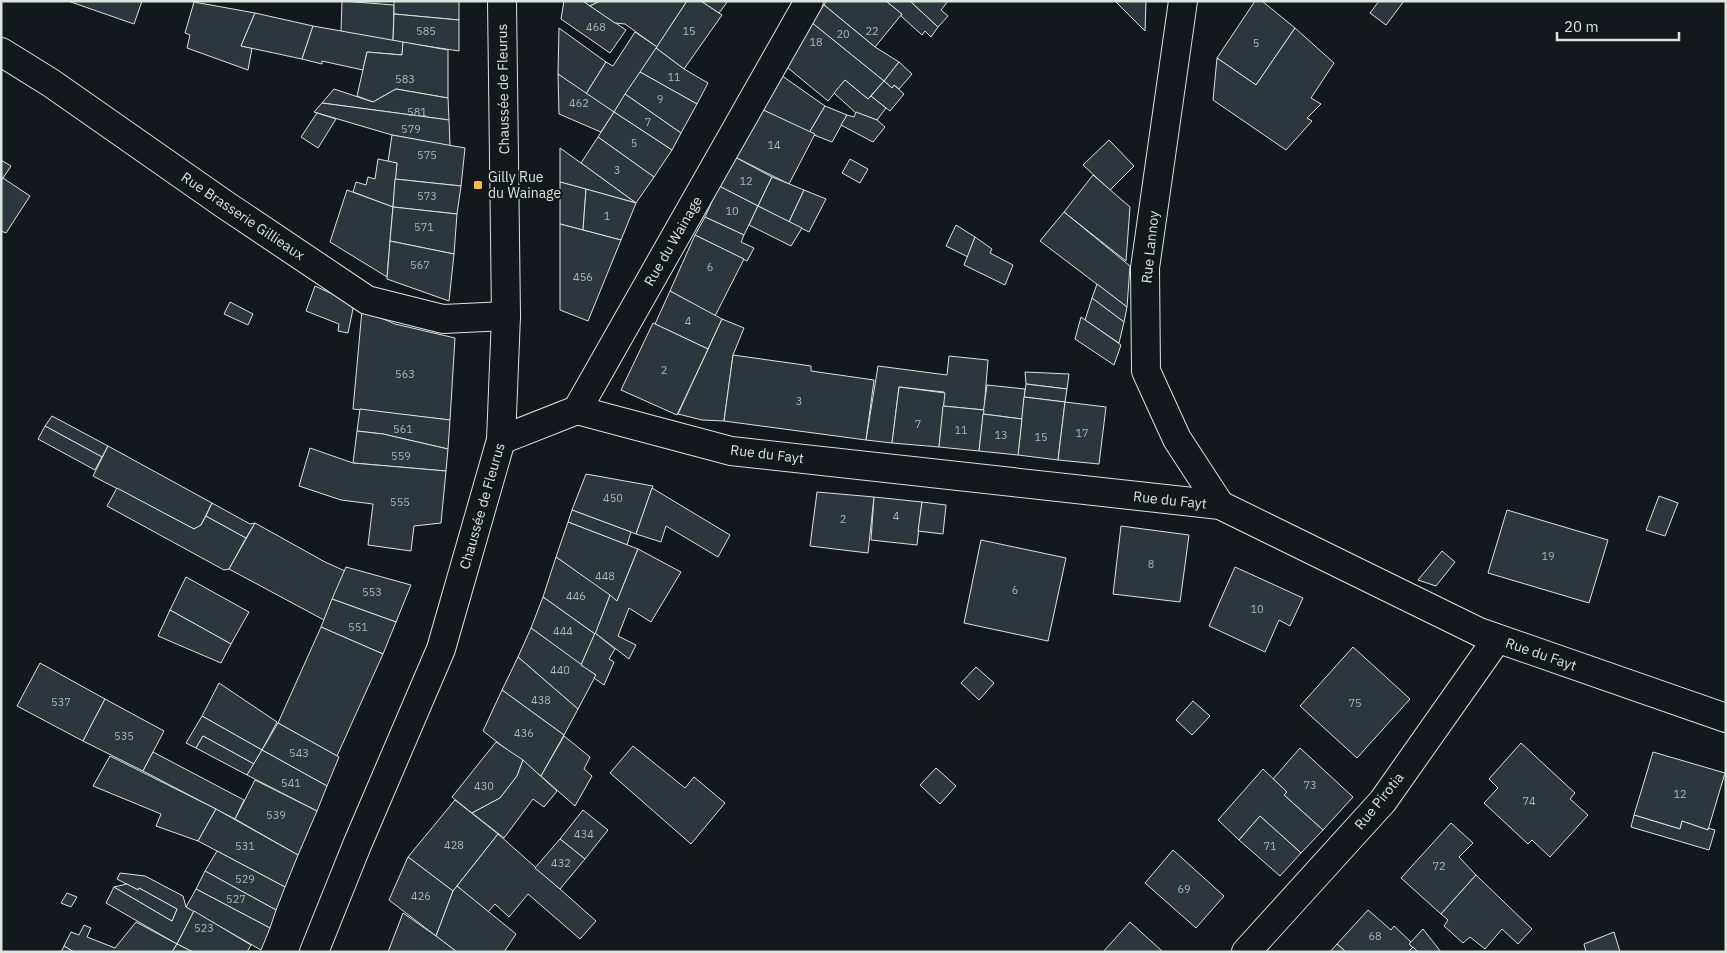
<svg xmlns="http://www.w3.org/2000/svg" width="1727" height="953" viewBox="0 0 1727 953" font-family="'IBM Plex Sans',sans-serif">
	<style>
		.building { fill: #2c363c; stroke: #d8e6dc }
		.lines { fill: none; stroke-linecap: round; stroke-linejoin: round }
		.street-casing { stroke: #d8e6dc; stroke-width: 30 }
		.secondary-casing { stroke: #d8e6dc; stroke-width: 30 }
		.primary-casing { stroke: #d8e6dc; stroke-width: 30 }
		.street { stroke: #14181c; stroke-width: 28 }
		.secondary { stroke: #14181c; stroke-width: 28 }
		.primary { stroke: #14181c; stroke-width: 28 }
		.poi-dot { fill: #ffb74d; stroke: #14181c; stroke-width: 2 }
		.labels { text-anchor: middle; stroke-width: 4; stroke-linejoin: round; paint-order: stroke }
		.number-label { font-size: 11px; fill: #adbab4 }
		.street-label { font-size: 14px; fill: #d8e6dc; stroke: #14181c }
		.poi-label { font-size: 14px; fill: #d8e6dc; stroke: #14181c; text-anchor: start }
	</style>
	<rect width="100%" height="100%" fill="#14181c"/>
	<g class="building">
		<path d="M68 1H142L134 24Z"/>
		<path d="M342 1 394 5 393 41 341 32Z"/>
		<path d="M394 1H459V20L394 14Z"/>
		<path d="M564 1H583L626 30 610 53 561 19Z"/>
		<path d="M583 1H600L590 6Z"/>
		<path d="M600 1H687L657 47 625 24 615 23 590 6Z"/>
		<path d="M687 1H701L722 15 684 69 656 48Z"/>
		<path d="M701 1H728L719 13Z"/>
		<path d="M826 1H886L902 14 875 47 824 5Z"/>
		<path d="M886 1H910L938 27 931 37 925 31 922 35 901 16 902 14Z"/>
		<path d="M910 1H948L941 10 948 16 938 27Z"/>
		<path d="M1115 1H1146L1145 31Z"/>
		<path d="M1255 1H1262L1295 28 1256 85 1217 58Z"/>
		<path d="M1379 1H1404L1386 25 1370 13Z"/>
		<path d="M194 2 255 13 241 46 252 48 248 70 187 48 190 35 185 33Z"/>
		<path d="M824 5 875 47 899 62 884 81 811 22Z"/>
		<path d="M255 13 313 26 302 59 241 46Z"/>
		<path d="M394 14 459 20V51L393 41Z"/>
		<path d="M811 22 884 81 868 99 845 80 828 101 782 63Z"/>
		<path d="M313 26 403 42 402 55 367 52 363 70 322 61V64L302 59Z"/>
		<path d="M559 28 606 62 586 94 558 74Z"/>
		<path d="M1295 28 1334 63 1311 98 1321 104 1307 118 1312 121 1286 150 1213 100 1217 58 1256 85Z"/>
		<path d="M635 32 657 47 614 112 586 94 606 62 613 66Z"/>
		<path d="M403 42 448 50V98L396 89 373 102 357 96 367 52 402 55Z"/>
		<path d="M656 48 684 69 708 83 697 104 640 72Z"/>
		<path d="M899 62 912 74 899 89 894 85 892 88 884 81Z"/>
		<path d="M640 72 697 104 681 133 625 94Z"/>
		<path d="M778 73 825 106 809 133 759 108Z"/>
		<path d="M558 74 614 112 601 132 559 114Z"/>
		<path d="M845 80 868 99 871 96 886 108 877 120 856 113 834 93Z"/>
		<path d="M884 81 892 88 894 85 904 94 890 111 871 96Z"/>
		<path d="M334 89 373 102 396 89 448 98 449 120 322 103Z"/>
		<path d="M625 94 681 133 672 150 614 112Z"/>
		<path d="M322 103 449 120 450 146 392 135 314 112Z"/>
		<path d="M825 106 847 115 832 142 809 133Z"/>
		<path d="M759 108 815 134 789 184 733 156Z"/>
		<path d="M614 112 672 150 654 177 598 137Z"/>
		<path d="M856 112 877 120 885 127 873 142 841 125 847 115 854 117Z"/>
		<path d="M317 113 336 119 318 148 301 137Z"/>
		<path d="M392 135 465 148 461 186 395 179 397 163 388 162Z"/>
		<path d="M598 137 654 177 636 203 581 163Z"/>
		<path d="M1109 140 1134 166 1110 190 1083 165Z"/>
		<path d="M560 148 581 163 636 203 560 182Z"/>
		<path d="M733 156 772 177 758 206 719 186Z"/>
		<path d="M378 159 397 163 393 207 353 192 356 182 366 185 368 177 375 179Z"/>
		<path d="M850 159 868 169 860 183 842 173Z"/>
		<path d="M1 160 11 166 1 181Z"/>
		<path d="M1093 175 1130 207 1126 261 1064 212Z"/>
		<path d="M772 177 804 190 789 222 758 206Z"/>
		<path d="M3 178 30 196 6 233 1 231V181Z"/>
		<path d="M395 179 461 186 457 214 393 207Z"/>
		<path d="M560 182 586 189 583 230 560 224Z"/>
		<path d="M719 186 758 206 744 235 705 217Z"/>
		<path d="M586 189 636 203 621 240 583 230Z"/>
		<path d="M347 190 393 207 387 277 330 242Z"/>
		<path d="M804 190 826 199 809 232 789 222Z"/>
		<path d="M758 206 802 228 791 246 749 225Z"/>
		<path d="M393 207 457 214 454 254 390 241Z"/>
		<path d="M1064 212 1130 266 1127 307 1040 241Z"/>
		<path d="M705 217 744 235 741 242 754 248 747 261 695 235Z"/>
		<path d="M560 224 621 240 588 321 560 310Z"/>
		<path d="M956 225 975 237 968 257 946 246Z"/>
		<path d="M695 235 744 259 715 316 670 291Z"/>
		<path d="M975 237 992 249 990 253 1013 265 1005 285 964 265Z"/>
		<path d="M390 241 454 254 449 301 387 279Z"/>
		<path d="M1097 284 1127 307 1124 322 1092 298Z"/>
		<path d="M315 286 354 304 348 333 338 331 339 324 306 311Z"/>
		<path d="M670 291 722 319 708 349 655 324Z"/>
		<path d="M1092 298 1124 322 1119 343 1085 320Z"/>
		<path d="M230 302 253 314 248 325 224 314Z"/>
		<path d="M362 310 395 324 455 338 450 420 353 409Z"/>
		<path d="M1081 317 1121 345 1114 365 1075 339Z"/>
		<path d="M722 319 744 328 733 355 724 421 702 420 678 414Z"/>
		<path d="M653 323 708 349 677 415 621 390Z"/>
		<path d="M733 355 811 366V371L874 380 866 440 724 421Z"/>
		<path d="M949 356 988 360 984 410 943 406 944 392 899 387 892 443 866 440 878 366 947 375Z"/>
		<path d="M1025 372 1069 374 1067 389 1026 384Z"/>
		<path d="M1026 384 1067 389 1065 402 1024 397Z"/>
		<path d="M987 385 1025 389 1022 419 983 414Z"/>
		<path d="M899 387 945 393 939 447 892 443Z"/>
		<path d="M1024 397 1065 402 1058 460 1018 455Z"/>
		<path d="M1065 402 1106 407 1099 464 1058 460Z"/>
		<path d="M943 406 984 410 979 451 939 447Z"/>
		<path d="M360 409 450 420 448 449 383 434 357 431Z"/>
		<path d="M983 414 1022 419 1018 455 979 451Z"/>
		<path d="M52 416 108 446 102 457 45 426Z"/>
		<path d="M45 426 102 457 95 470 38 439Z"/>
		<path d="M357 431 383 434 448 449 446 471 353 463Z"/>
		<path d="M108 446 212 503 201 525 194 529 93 476Z"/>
		<path d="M310 448 353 463 446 471 441 523 414 526 411 551 368 545 373 504 341 500 299 486Z"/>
		<path d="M586 474 653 486 636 534 572 510Z"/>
		<path d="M117 488 194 529 201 525 206 516 246 538 229 569 224 570 107 506Z"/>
		<path d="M652 488 730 535 718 557 666 526 661 542 636 534Z"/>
		<path d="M817 492 874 497 868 553 810 546Z"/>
		<path d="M1659 496 1678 503 1665 536 1646 530Z"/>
		<path d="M874 497 922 502 917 545 871 540Z"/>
		<path d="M922 502 946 505 943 534 918 531Z"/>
		<path d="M212 503 250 524 255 523 246 538 206 516Z"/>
		<path d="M572 510 631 532 627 545 568 522Z"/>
		<path d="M1507 510 1608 540 1589 603 1488 573Z"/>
		<path d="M568 522 638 549 617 601 556 557Z"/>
		<path d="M255 523 325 562 345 571 324 620 229 569Z"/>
		<path d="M1121 526 1189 535 1180 602 1113 594Z"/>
		<path d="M981 540 1066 558 1048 641 964 623Z"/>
		<path d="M638 549 681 572 651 622 629 608 618 636 636 645 629 659 595 633 610 595 617 601Z"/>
		<path d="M1442 551 1455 562 1436 586 1418 580Z"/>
		<path d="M556 557 610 595 595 634 543 597Z"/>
		<path d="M346 567 411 585 396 622 332 599Z"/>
		<path d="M1235 567 1303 598 1290 626 1279 620 1265 652 1209 626Z"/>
		<path d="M186 577 249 612 231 644 170 610Z"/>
		<path d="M543 597 595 634 581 665 531 628Z"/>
		<path d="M332 599 396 622 383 654 321 627Z"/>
		<path d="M170 610 231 644 221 663 158 636Z"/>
		<path d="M321 627 383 654 337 756 278 723Z"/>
		<path d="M531 628 596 675 578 709 518 657Z"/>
		<path d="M595 633 615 649 609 659 614 662 604 685 594 678 596 675 581 665Z"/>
		<path d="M1353 647 1410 699 1357 758 1300 706Z"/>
		<path d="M518 657 578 709 564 735 502 690Z"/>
		<path d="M40 663 105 699 83 741 17 706Z"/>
		<path d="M976 667 994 683 979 700 961 683Z"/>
		<path d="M219 683 277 722 262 750 202 716Z"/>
		<path d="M502 690 564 735 541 776 483 731Z"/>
		<path d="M105 699 164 731 143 771 83 741Z"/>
		<path d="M1193 701 1210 716 1192 735 1176 720Z"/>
		<path d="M202 716 262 750 254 764 203 736 196 748 186 743Z"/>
		<path d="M278 723 339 757 327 786 262 750Z"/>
		<path d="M203 736 254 764 247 775 196 748Z"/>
		<path d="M564 736 590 757 584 769 592 776 575 806 541 776Z"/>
		<path d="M496 742 523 760 517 776 500 798 472 813 452 797Z"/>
		<path d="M1521 743 1575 793 1570 799 1588 815 1550 857 1532 840 1528 844 1484 803 1498 788 1489 779Z"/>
		<path d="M633 746 685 788 694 777 725 803 691 844 610 773Z"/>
		<path d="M1300 748 1353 797 1323 830 1284 795 1287 792 1273 779Z"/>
		<path d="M262 750 327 786 317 811 247 775Z"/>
		<path d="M153 752 244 800 235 819 143 771Z"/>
		<path d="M1653 752 1725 773 1708 830 1682 821 1680 829 1634 815Z"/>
		<path d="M110 756 216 809 198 841 156 826 161 814 93 786Z"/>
		<path d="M523 760 557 791 544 807 533 799 504 838 472 813 500 798 517 776Z"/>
		<path d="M936 768 956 786 940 804 920 785Z"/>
		<path d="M1263 769 1287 792 1284 795 1323 830 1301 853 1260 816 1239 840 1218 820Z"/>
		<path d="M255 780 317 811 298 855 235 819Z"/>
		<path d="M455 800 498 834 453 891 408 857Z"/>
		<path d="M216 809 298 855 285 887 198 841Z"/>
		<path d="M583 810 608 830 585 859 560 839Z"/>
		<path d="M1634 815 1680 829 1682 821 1708 830V828L1715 830 1709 850 1631 827Z"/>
		<path d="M1260 816 1301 853 1280 876 1239 840Z"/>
		<path d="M1451 823 1473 843 1459 857 1476 875 1441 914 1401 878Z"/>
		<path d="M498 834 596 921 580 939 528 894 509 917 495 904 488 912 457 886Z"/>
		<path d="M560 839 585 859 560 889 535 868Z"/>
		<path d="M1173 850 1224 896 1196 928 1145 883Z"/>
		<path d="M217 851 285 887 276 910 205 871Z"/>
		<path d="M408 857 453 891 436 936 389 900Z"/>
		<path d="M205 871 276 910 270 928 196 889Z"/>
		<path d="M120 873 145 876 183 896 186 907 194 911 177 944 106 903 114 887 172 921 177 909 139 888 138 890 117 879Z"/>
		<path d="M1476 875 1532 929 1518 944 1502 929 1485 949 1470 937 1463 943 1444 926 1448 920 1441 914Z"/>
		<path d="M127 884 138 890 139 888 177 909 172 921 114 887Z"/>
		<path d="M457 886 516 934 504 952H457L436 936 453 891Z"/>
		<path d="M196 889 270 928 261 950 186 907Z"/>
		<path d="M67 893 77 897 71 907 61 903Z"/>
		<path d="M1368 910 1391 930 1394 926 1411 942 1409 944 1413 947 1408 952H1346L1337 944Z"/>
		<path d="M194 911 251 945 247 952H193L177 944Z"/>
		<path d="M403 913 436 936 457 952H388Z"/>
		<path d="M136 922 177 944 172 952H74L64 946 71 932 79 935 84 925 91 928 87 937 115 948Z"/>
		<path d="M1130 922 1163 952H1103Z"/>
		<path d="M1423 929 1441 952H1418L1409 944Z"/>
		<path d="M1614 932 1620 952H1586L1584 944Z"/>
		<path d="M177 944 193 952H172Z"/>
		<path d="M1337 944 1346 952H1330Z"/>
		<path d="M64 946 74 952H61Z"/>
		<path d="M1413 947 1418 952H1408Z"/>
	</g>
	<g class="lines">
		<g class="street-casing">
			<g id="street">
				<path d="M1183 1 1145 268 1146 371 1177 439 1220 505"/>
				<path d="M1 52 51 83 224 204 367 300 443 319 506 316"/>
				<path d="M577 410 731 451 1220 505 1479 632 1726 718"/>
				<path d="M1246 952 1383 801 1497 639"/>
			</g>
		</g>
		<g class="secondary-casing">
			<path id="secondary" d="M501 440 577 410 809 1"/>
		</g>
		<g class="primary-casing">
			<path id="primary" d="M314 952 357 845 441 649 501 440 506 316 502 1"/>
		</g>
		<use href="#street" class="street"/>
		<use href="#secondary" class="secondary"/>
		<use href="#primary" class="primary"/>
	</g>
	<rect class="poi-dot" x="473" y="180" width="10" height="10" rx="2.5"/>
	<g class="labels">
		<g class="number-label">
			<text x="596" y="31">468</text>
			<text x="426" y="35">585</text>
			<text x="689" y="35">15</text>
			<text x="872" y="35">22</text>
			<text x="843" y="38">20</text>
			<text x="816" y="46">18</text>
			<text x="1256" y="47">5</text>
			<text x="674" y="81">11</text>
			<text x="405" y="83">583</text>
			<text x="660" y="103">9</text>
			<text x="579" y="107">462</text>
			<text x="417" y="116">581</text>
			<text x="648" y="126">7</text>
			<text x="411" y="133">579</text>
			<text x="634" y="147">5</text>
			<text x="774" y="149">14</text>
			<text x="427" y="159">575</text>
			<text x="617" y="174">3</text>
			<text x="746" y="185">12</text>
			<text x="427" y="200">573</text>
			<text x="732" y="215">10</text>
			<text x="607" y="220">1</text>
			<text x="424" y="231">571</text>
			<text x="420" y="269">567</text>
			<text x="710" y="271">6</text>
			<text x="583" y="281">456</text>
			<text x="688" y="325">4</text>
			<text x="664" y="374">2</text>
			<text x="405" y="378">563</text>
			<text x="799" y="405">3</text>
			<text x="918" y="428">7</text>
			<text x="403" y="433">561</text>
			<text x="961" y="434">11</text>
			<text x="1082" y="437">17</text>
			<text x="1001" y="439">13</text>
			<text x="1041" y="441">15</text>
			<text x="401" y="460">559</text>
			<text x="613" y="502">450</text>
			<text x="400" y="506">555</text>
			<text x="896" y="520">4</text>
			<text x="843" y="523">2</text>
			<text x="1548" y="560">19</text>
			<text x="1151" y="568">8</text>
			<text x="605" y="580">448</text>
			<text x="1015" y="594">6</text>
			<text x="372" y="596">553</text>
			<text x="576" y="600">446</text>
			<text x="1257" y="613">10</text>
			<text x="358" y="631">551</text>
			<text x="563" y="635">444</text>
			<text x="560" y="674">440</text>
			<text x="541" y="704">438</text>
			<text x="61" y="706">537</text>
			<text x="1355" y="707">75</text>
			<text x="524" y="737">436</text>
			<text x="124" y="740">535</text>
			<text x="299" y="757">543</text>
			<text x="291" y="787">541</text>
			<text x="1310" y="789">73</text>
			<text x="484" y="790">430</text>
			<text x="1680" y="798">12</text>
			<text x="1529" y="805">74</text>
			<text x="276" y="819">539</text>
			<text x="584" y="838">434</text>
			<text x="454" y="849">428</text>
			<text x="245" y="850">531</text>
			<text x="1270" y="850">71</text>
			<text x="561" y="867">432</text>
			<text x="1439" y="870">72</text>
			<text x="245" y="883">529</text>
			<text x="1184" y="893">69</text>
			<text x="421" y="900">426</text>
			<text x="236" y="903">527</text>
			<text x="204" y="932">523</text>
			<text x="1375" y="940">68</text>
		</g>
		<g class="street-label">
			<text transform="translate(503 89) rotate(-91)" y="5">Chaussée de Fleurus</text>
			<text transform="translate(243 216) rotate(34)" y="5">Rue Brasserie Gillieaux</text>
			<text transform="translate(673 241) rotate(-60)" y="5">Rue du Wainage</text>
			<text transform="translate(1150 247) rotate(-84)" y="5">Rue Lannoy</text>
			<text transform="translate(767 454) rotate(7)" y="5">Rue du Fayt</text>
			<text transform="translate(1170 500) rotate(6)" y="5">Rue du Fayt</text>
			<text transform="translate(482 506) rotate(-74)" y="5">Chaussée de Fleurus</text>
			<text transform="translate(1541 654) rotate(19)" y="5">Rue du Fayt</text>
			<text transform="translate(1379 801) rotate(-51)" y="5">Rue Pirotia</text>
		</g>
		<g class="poi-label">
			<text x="488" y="182">Gilly Rue<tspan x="488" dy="16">du Wainage</tspan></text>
		</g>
	</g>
	<rect width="1727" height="953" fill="none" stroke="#d8e6dc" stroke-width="5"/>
	<path d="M1557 32v8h122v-8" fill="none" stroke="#d8e6dc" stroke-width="2.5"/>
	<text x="1564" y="32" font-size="15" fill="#d8e6dc" stroke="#14181c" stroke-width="4" paint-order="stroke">20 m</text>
</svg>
